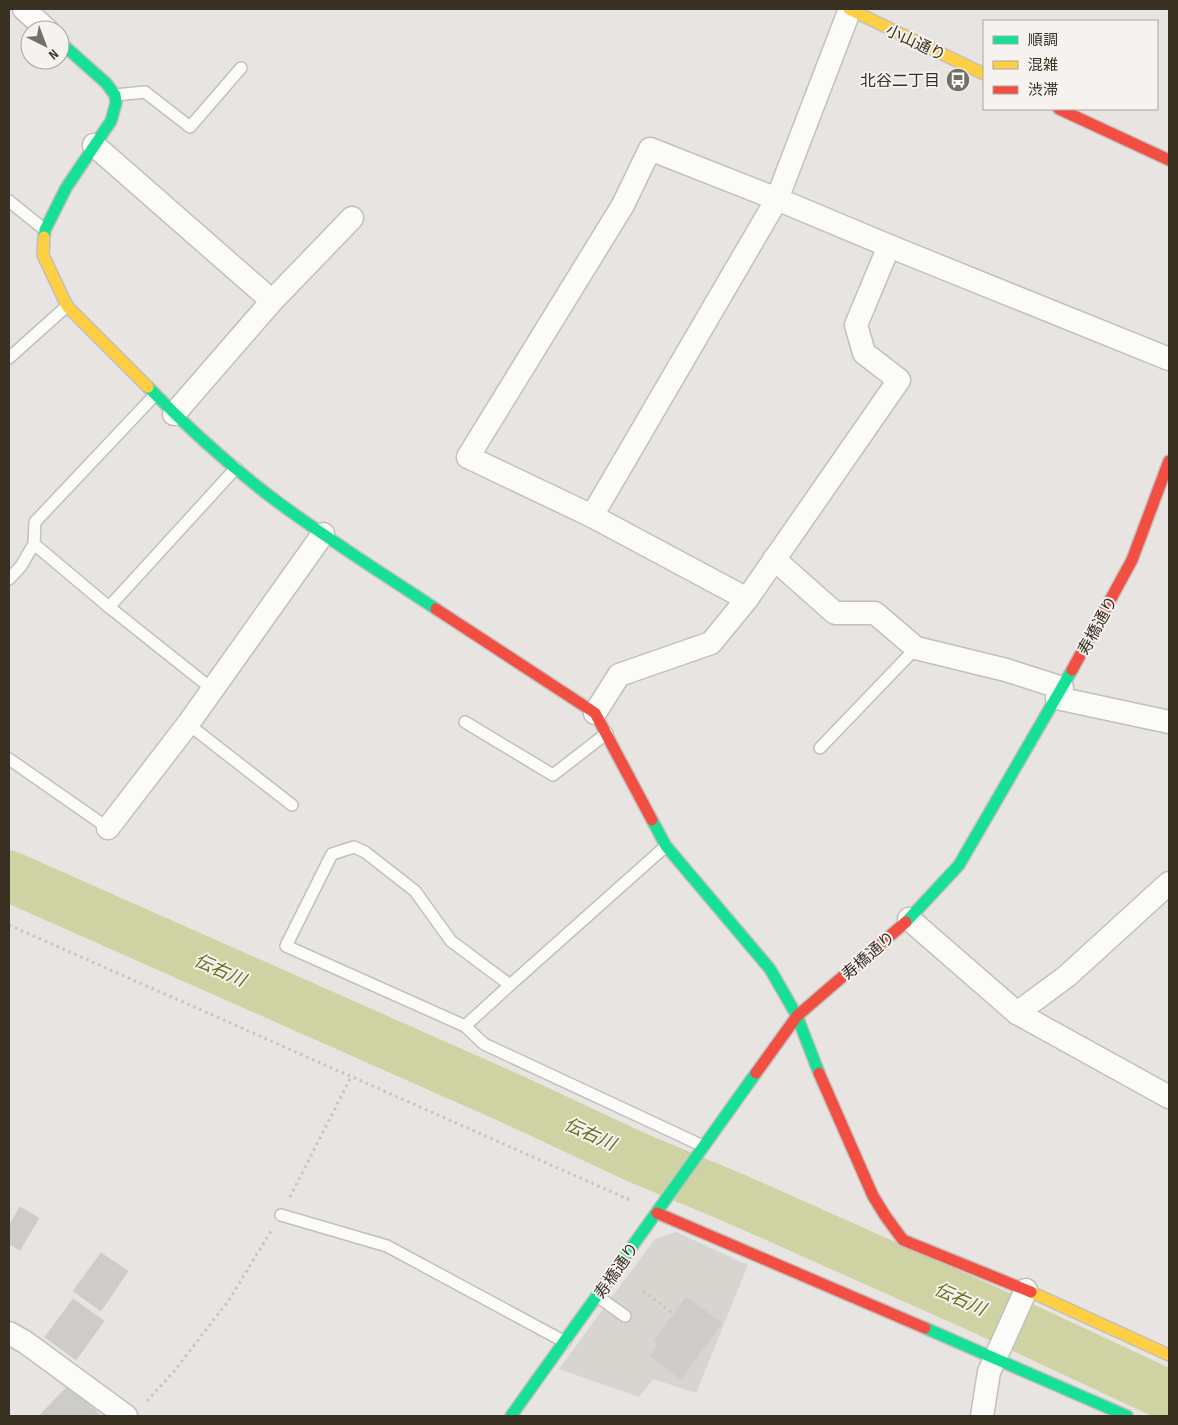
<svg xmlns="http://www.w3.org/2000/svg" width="1178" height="1425" viewBox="0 0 1178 1425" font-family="'Sofia Sans Condensed','Noto Sans JP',sans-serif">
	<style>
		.built { fill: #d8d4cf }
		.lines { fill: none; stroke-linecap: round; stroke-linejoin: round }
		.river { stroke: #cfd3a3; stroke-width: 51 }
		.building { fill: #ceccc9; stroke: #d0cdca }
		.lane-casing { stroke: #c2c0bd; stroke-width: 14 }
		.street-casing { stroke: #c2c0bd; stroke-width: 25 }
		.fast-casing { stroke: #c2bfbc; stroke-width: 14 }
		.slow-casing { stroke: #c2bfbc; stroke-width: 14 }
		.jam-casing { stroke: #c2bfbc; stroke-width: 14 }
		.path { stroke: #c7c5bf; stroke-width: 3; stroke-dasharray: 2.5 4; stroke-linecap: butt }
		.lane { stroke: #fbfbfa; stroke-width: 11 }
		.street { stroke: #fbfbfa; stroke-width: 22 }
		.fast { stroke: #16e098; stroke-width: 11 }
		.slow { stroke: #ffcf43; stroke-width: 11 }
		.jam { stroke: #f24e42; stroke-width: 11 }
		.labels { text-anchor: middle; stroke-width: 4; stroke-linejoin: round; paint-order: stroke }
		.street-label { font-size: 16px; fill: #383121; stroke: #f6f2ef }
		.poi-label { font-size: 16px; fill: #383121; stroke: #f6f2ef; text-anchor: end }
		.water-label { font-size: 18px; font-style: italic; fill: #66701f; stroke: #f6f2ef }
	</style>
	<rect width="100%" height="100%" fill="#e7e4e1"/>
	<path class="built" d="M676 1232 748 1265 696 1393 653 1379 639 1397 559 1369 655 1239Z"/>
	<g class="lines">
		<path class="river" d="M9 876 514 1100 638 1158 741 1201 983 1309 1169 1396"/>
	</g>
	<g class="building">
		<path d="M20 1207 39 1218 20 1250 9 1244V1226Z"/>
		<path d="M101 1253 128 1271 101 1311 73 1291Z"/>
		<path d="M686 1297 722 1323 681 1379 650 1356 658 1344 654 1341Z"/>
		<path d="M73 1299 104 1321 76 1360 45 1337Z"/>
		<path d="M69 1385 101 1416H39Z"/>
	</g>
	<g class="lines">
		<g class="lane-casing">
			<g id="lane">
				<path d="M115 95 145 92 190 127 241 68"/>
				<path d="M9 201 45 230"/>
				<path d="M9 358 67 306"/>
				<path d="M34 544 109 607 212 689"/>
				<path d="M9 579 21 566 34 544 35 522 154 396"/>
				<path d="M109 607 236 468"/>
				<path d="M465 722 553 775 607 733"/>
				<path d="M188 724 292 805"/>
				<path d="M820 748 916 648"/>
				<path d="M9 759 108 828"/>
				<path d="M510 985 465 1026 484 1044 703 1146"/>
				<path d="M465 1026 286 946 332 854 354 847 365 852 415 891 451 941 510 985 666 846"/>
				<path d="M281 1215 387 1246 565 1342"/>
				<path d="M597 1296 625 1316"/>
			</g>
		</g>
		<g class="street-casing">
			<g id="street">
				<path d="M24 9 47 30"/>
				<path d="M94 145 272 301"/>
				<path d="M174 414 272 301 352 218"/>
				<path d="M592 516 777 199 850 9"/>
				<path d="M774 559 835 613H875L916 648 1006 670 1062 688"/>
				<path d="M747 599 592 516 468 457 623 205 650 149 777 199 889 246 1169 359"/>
				<path d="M1057 698 1169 722"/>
				<path d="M595 713 619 675 711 643 747 599 899 380 864 353 856 325 889 246"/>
				<path d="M108 828 188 724 323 534"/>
				<path d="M909 919 1017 1013 1169 1097"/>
				<path d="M1017 1013 1067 976 1169 883"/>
				<path d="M9 1333 25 1342 126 1416"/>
				<path d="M982 1416 989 1372 1026 1290"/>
			</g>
		</g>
		<g class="fast-casing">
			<g id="fast">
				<path d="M44 237 45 230 66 188 111 121 116 103 115 95 106 83 60 42"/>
				<path d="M148 387C188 428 232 468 279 503 329 540 383 574 436 609"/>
				<path d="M652 820 666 846 770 969 797 1016 819 1073"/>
				<path d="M906 922 959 865 1072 670"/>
				<path d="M925 1328 1127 1416"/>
				<path d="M511 1416 756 1073"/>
			</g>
		</g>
		<g class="slow-casing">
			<g id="slow">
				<path d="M849 9 984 74"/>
				<path d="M44 237 43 255 67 306 148 387"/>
				<path d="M1031 1292 1169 1355"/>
			</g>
		</g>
		<g class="jam-casing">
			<g id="jam">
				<path d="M1059 109 1169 160"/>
				<path d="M436 609 595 713 652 820"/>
				<path d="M1072 670 1132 560 1169 461"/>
				<path d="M756 1073 797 1016 906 922"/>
				<path d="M819 1073 873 1196 886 1217 903 1240 1031 1292"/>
				<path d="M657 1213 925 1328"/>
			</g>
		</g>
		<g class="path">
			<path d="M9 925 630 1200"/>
			<path d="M290 1197 351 1077"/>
			<path d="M643 1291 674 1314"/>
			<path d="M147 1401 175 1370 229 1300 271 1231"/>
		</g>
		<use href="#lane" class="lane"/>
		<use href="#street" class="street"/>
		<use href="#fast" class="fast"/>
		<use href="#slow" class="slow"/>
		<use href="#jam" class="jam"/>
	</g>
	<defs>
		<g id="bus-disc" transform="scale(1.25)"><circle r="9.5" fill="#757064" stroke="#f6f2ef"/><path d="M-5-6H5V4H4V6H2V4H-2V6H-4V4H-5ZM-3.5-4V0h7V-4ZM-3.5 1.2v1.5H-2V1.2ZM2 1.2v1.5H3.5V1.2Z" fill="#fff"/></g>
	</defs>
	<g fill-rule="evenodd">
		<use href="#bus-disc" x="958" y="80"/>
	</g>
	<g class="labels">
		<g class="street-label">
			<text transform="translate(916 42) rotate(25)" y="6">小山通り</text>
			<text transform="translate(1097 625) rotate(-61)" y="6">寿橋通り</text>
			<text transform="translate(868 955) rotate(-41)" y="6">寿橋通り</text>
			<text transform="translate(616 1270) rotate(-55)" y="6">寿橋通り</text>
		</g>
		<g class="poi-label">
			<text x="940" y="86">北谷二丁目</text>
		</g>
		<g class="water-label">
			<text transform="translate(220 970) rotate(24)" y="6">伝右川</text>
			<text transform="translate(590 1134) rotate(24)" y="6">伝右川</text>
			<text transform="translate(960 1299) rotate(24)" y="6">伝右川</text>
		</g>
	</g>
	<rect width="1178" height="1425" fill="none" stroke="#383121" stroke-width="20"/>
	<rect x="983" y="20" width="175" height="90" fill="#f6f2ef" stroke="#aaa59d"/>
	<rect x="993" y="36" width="25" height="8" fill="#16e098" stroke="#aaa59d"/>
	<text x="1028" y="45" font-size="15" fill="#383121">順調</text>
	<rect x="993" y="61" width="25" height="8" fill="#ffcf43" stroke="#aaa59d"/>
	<text x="1028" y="70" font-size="15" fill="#383121">混雑</text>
	<rect x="993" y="86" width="25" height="8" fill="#f24e42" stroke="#aaa59d"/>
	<text x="1028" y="95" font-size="15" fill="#383121">渋滞</text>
	<g transform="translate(45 45) rotate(138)"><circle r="24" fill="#f6f2ef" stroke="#aaa59d"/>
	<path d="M0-4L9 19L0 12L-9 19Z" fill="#757064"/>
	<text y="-8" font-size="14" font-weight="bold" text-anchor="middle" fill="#383121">N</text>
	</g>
</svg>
